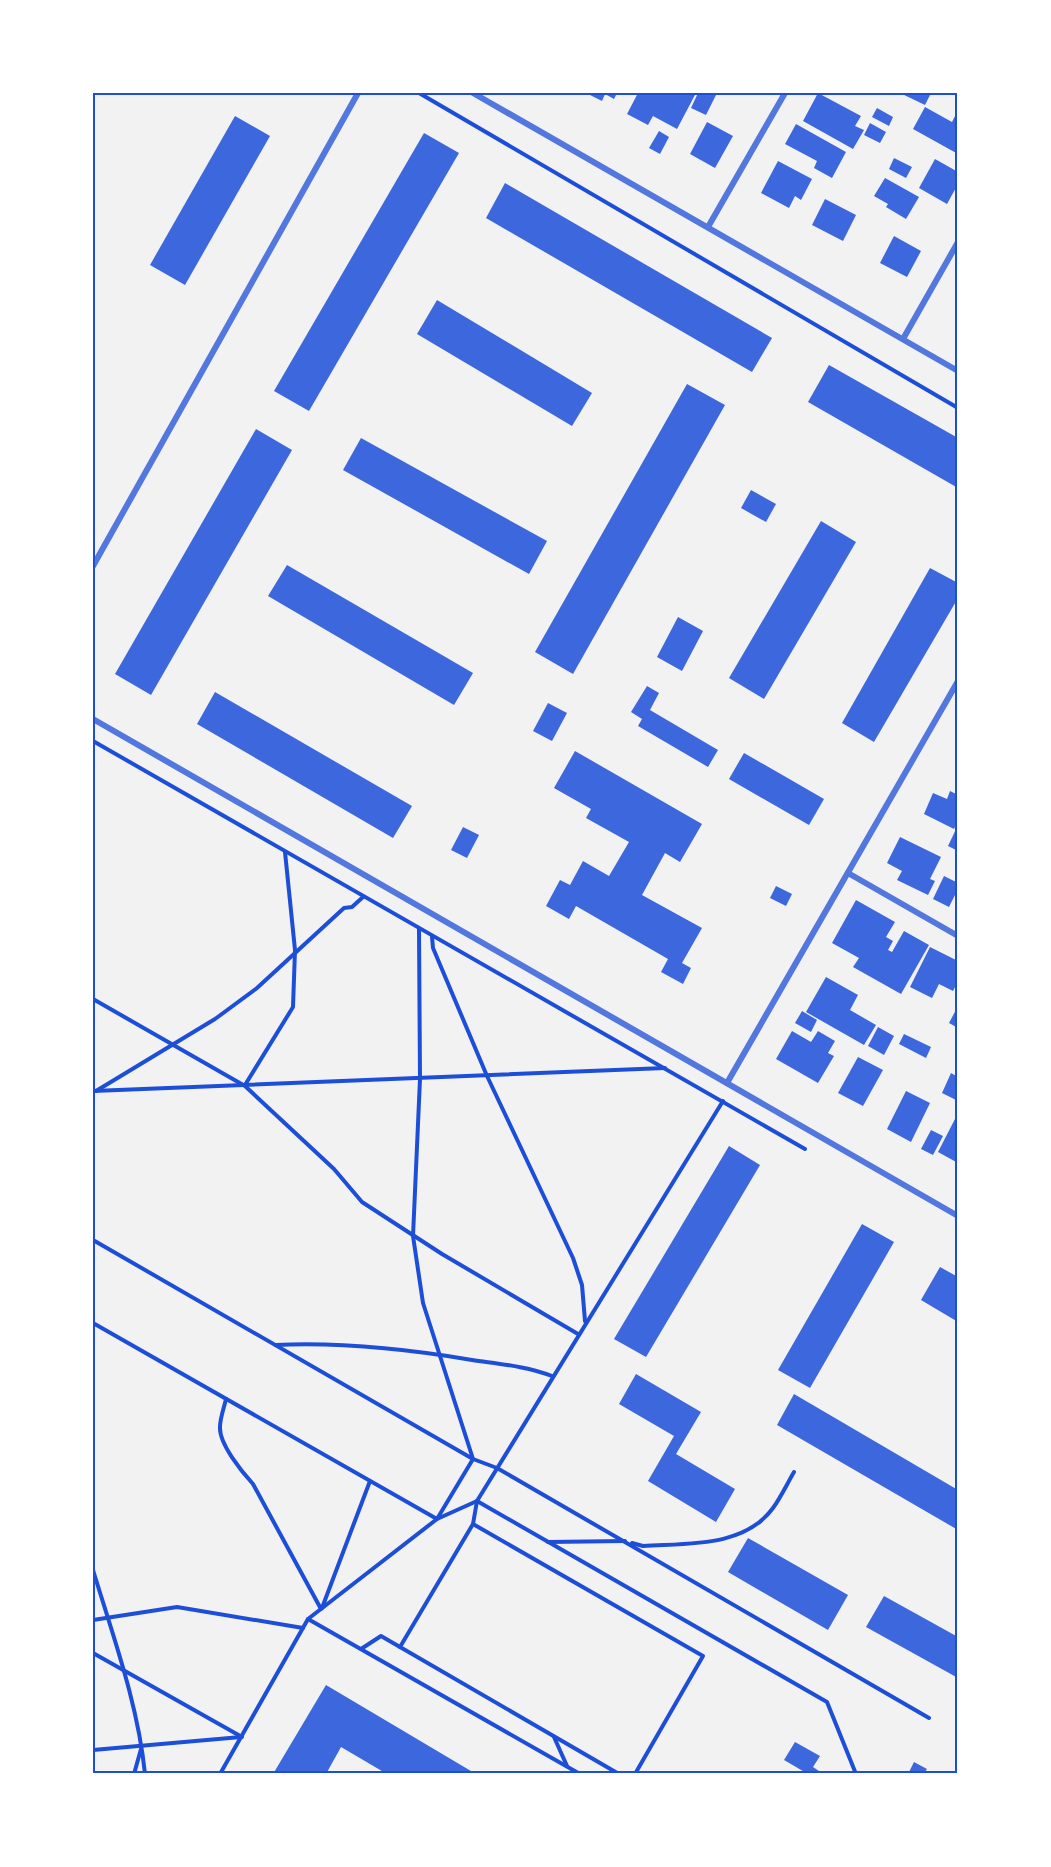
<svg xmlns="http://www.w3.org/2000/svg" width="1051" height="1867" viewBox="0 0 1051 1867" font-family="Montserrat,sans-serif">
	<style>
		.building { fill: #3d67dc }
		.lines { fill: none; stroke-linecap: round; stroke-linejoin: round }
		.path { stroke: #1d4ed8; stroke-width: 4 }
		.minor { stroke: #5277de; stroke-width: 6 }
		.neatline { fill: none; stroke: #1d4ed8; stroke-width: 2 }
	</style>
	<rect width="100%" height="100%" fill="#f2f2f2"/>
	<g class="building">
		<path d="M586 93H617L614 99 605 94 602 101Z"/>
		<path d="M638 93H696L677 129 653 116 648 125 627 114Z"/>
		<path d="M698 93H717L706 115 691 108Z"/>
		<path d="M818 93 861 116 855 126 864 130 853 149 803 121Z"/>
		<path d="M900 93H931L925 105Z"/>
		<path d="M925 107 952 122 956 114 958 116V154L913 129Z"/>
		<path d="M877 108 893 117 889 126 872 117Z"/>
		<path d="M235 116 270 136 185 285 150 265Z"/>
		<path d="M707 122 733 136 715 168 690 154Z"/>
		<path d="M870 123 886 132 880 143 864 135Z"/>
		<path d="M796 124 846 152 832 178 814 168 817 161 785 144Z"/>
		<path d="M659 131 669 137 660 154 649 148Z"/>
		<path d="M424 133 459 153 309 411 274 391Z"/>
		<path d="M894 158 912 167 906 178 889 169Z"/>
		<path d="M935 159 958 172V184L947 204 919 188Z"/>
		<path d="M778 161 812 179 801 200 795 196 789 208 761 193Z"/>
		<path d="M885 178 919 197 906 219 886 207 888 204 874 196Z"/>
		<path d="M505 183 772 338 752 372 486 218Z"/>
		<path d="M825 199 856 215 843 241 812 225Z"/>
		<path d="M894 236 921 251 907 277 880 263Z"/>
		<path d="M437 300 592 393 572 426 417 334Z"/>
		<path d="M829 365 958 438V488L808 402Z"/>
		<path d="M687 384 725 405 573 674 535 652Z"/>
		<path d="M256 429 292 450 151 695 115 674Z"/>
		<path d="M361 438 547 541 529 574 343 470Z"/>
		<path d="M751 490 776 504 766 522 741 508Z"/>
		<path d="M821 521 856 542 764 699 729 678Z"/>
		<path d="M287 565 473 673 454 705 268 596Z"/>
		<path d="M930 568 958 583V598L874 742 842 723Z"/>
		<path d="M678 617 703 631 682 671 657 657Z"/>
		<path d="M647 686 659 693 650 710 718 750 708 767 638 726 642 719 631 712Z"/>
		<path d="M215 692 412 806 393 838 197 724Z"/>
		<path d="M548 703 567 713 552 741 533 731Z"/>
		<path d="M575 751 702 824 680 862 665 853 642 895 702 928 682 963 691 968 683 984 661 972 668 959 576 906 569 919 546 906 560 880 570 885 583 861 609 876 629 842 586 818 591 809 554 788Z"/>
		<path d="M744 753 824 799 809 825 729 779Z"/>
		<path d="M950 791 958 795V820L954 829 924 814 933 793 947 799Z"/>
		<path d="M958 825V851L948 846Z"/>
		<path d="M463 827 479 835 467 858 451 850Z"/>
		<path d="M900 837 941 857 930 879 935 881 928 895 897 880 902 871 887 863Z"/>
		<path d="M944 876 958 883V889L949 907 933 899Z"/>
		<path d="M776 886 792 894 786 906 770 898Z"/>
		<path d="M856 900 895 922 886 937 893 941 888 950 892 952 904 931 929 945 901 994 853 967 859 958 832 943Z"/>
		<path d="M930 947 958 961V981L953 991 939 984 932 998 910 987Z"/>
		<path d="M826 977 858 995 850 1010 876 1025 864 1045 806 1012Z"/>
		<path d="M958 1006V1028L949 1023Z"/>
		<path d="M802 1011 817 1020 811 1032 795 1023Z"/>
		<path d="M878 1027 894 1036 884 1055 868 1046Z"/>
		<path d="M792 1031 811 1042 818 1031 835 1041 828 1053 834 1056 818 1083 776 1059Z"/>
		<path d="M904 1034 931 1047 926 1058 899 1044Z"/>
		<path d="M858 1057 883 1070 863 1106 838 1093Z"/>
		<path d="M951 1073 958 1077V1101L942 1093Z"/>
		<path d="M906 1091 930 1103 911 1142 887 1129Z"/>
		<path d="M956 1117 958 1118V1163L938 1152Z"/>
		<path d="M931 1130 943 1136 933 1155 921 1149Z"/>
		<path d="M729 1146 760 1165 646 1357 614 1339Z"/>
		<path d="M862 1224 894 1242 810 1388 778 1370Z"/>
		<path d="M940 1267 958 1277V1322L921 1300Z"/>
		<path d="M636 1374 701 1412 676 1454 735 1489 716 1522 648 1481 674 1436 619 1404Z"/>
		<path d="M794 1394 958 1490V1530L777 1425Z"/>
		<path d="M748 1538 848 1595 828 1630 728 1572Z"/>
		<path d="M884 1596 958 1637V1678L866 1627Z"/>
		<path d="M326 1685 476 1774H387L341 1747 326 1774H273Z"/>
		<path d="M795 1742 820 1756 813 1767 819 1771 817 1774H808L784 1760Z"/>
		<path d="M914 1762 927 1769 924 1774H908Z"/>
	</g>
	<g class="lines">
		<g class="path">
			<path d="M419 93 958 408"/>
			<path d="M93 741 805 1149"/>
			<path d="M432 937 433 948 487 1076 573 1258 582 1285 585 1321"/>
			<path d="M93 999 245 1086 334 1169 362 1202 442 1254 578 1334"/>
			<path d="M245 1085 293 1007 295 950 285 852"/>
			<path d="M93 1091 665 1068"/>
			<path d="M96 1091 215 1019 257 988 344 908 352 907 363 897"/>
			<path d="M93 1240 473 1459 497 1468 929 1718"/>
			<path d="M93 1323 437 1519 473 1459 423 1303 413 1236 420 1079 419 929"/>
			<path d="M276 1345C341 1342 407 1349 472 1360 499 1364 526 1366 552 1376"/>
			<path d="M226 1399C224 1408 220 1418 220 1427 219 1444 242 1472 253 1484L321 1609"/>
			<path d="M477 1501 827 1702 856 1774"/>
			<path d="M473 1524 477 1501 723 1101"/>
			<path d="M548 1542 625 1541"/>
			<path d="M632 1543 643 1546C686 1543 744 1548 773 1508 781 1497 787 1484 794 1472"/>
			<path d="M93 1570C113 1636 138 1704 145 1774"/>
			<path d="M322 1608 370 1481"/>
			<path d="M308 1619 580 1774"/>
			<path d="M93 1620 177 1607 303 1628"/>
			<path d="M361 1649 381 1636 400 1647"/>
			<path d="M93 1653 242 1737"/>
			<path d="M554 1737 567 1766"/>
			<path d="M93 1750 241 1737"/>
			<path d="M134 1774 141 1749"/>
			<path d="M220 1774 308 1619 437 1519 477 1501"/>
			<path d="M619 1774 400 1647 473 1524 703 1656 635 1774"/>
		</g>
		<g class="minor">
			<path d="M473 93 958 371"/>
			<path d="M708 227 785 93"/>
			<path d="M903 339 958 242"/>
			<path d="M93 566 358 93"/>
			<path d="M93 719 958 1216"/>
			<path d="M848 873 958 936"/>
			<path d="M727 1083 958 681"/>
		</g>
	</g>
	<rect width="1051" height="1867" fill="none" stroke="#ffffff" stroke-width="189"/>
	<rect x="94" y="94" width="862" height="1678" class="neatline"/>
</svg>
